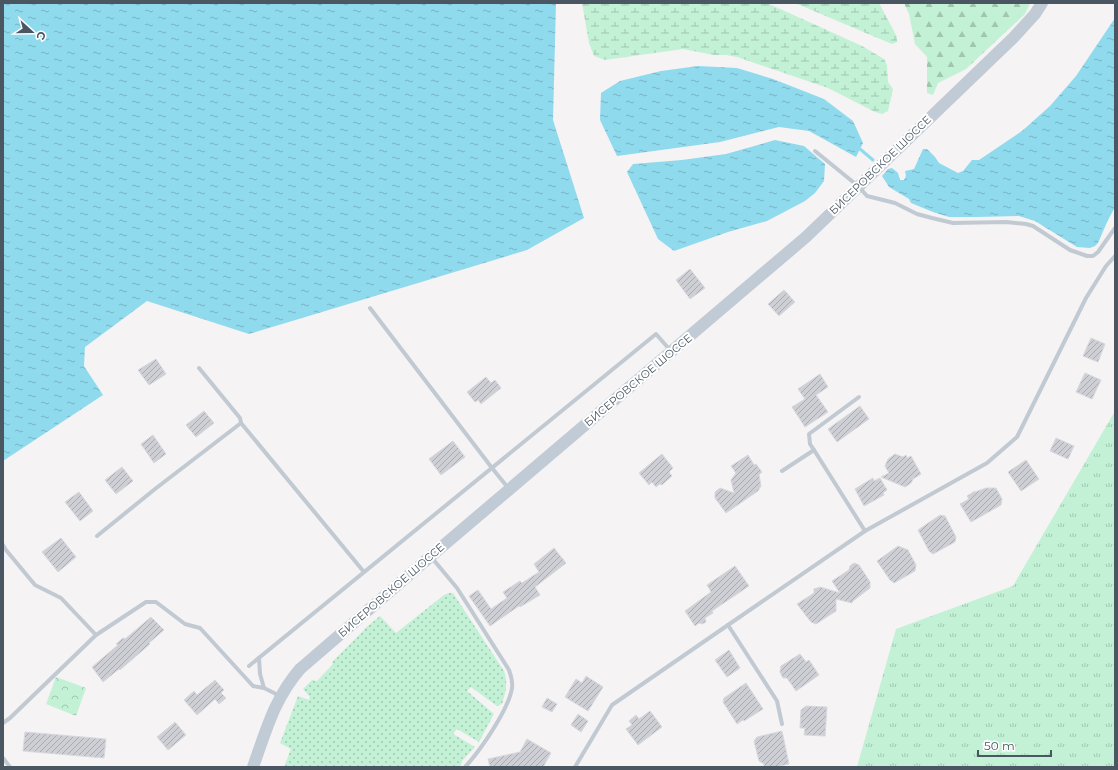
<svg xmlns="http://www.w3.org/2000/svg" width="1118" height="770" viewBox="0 0 1118 770" font-family="Montserrat,sans-serif">
	<style>
		.grass { fill: url(#grass-tufts) }
		.forest { fill: url(#forest-firs) }
		.wetland { fill: url(#wetland-marsh) }
		.park { fill: url(#park-crowns) }
		.garden { fill: url(#garden-dots) }
		.water { fill: url(#water-ripples) }
		.lines { fill: none; stroke-linecap: round; stroke-linejoin: round }
		.stream { stroke: #90daee; stroke-width: 3 }
		.building { fill: url(#building-hatch); stroke: #d7d9de }
		.service { stroke: #c1cad2; stroke-width: 4 }
		.secondary { stroke: #c1cbd6; stroke-width: 12 }
		.labels { text-anchor: middle; stroke-width: 4; stroke-linejoin: round; paint-order: stroke }
		.street-label { font-size: 11px; fill: #4a5661; stroke: #fff }
	</style>
	<defs>
		<pattern id="grass-tufts" width="24" height="20" patternUnits="userSpaceOnUse"><rect width="24" height="20" fill="#c3f1d5"/><path d="M3 7l-1-3M5 7V3M7 7l1-3M15 17l-1-3M17 17v-4M19 17l1-3" fill="none" stroke="#a0c6b0"/></pattern>
		<pattern id="forest-firs" width="22" height="20" patternUnits="userSpaceOnUse"><rect width="22" height="20" fill="#c3f1d5"/><path d="M5 1l3.5 6h-7zM16 11l3.5 6h-7z" fill="#a0c6b0"/></pattern>
		<pattern id="wetland-marsh" width="20" height="14" patternUnits="userSpaceOnUse"><rect width="20" height="14" fill="#c3f1d5"/><path d="M1 5h8M5 5V1M11 12h8M15 12V8" fill="none" stroke="#a0c6b0"/></pattern>
		<pattern id="park-crowns" width="20" height="18" patternUnits="userSpaceOnUse"><rect width="20" height="18" fill="#c3f1d5"/><path d="M2 6a3 3 0 1 1 6 0M12 15a3 3 0 1 1 6 0" fill="none" stroke="#a0c6b0"/></pattern>
		<pattern id="garden-dots" width="8" height="8" patternUnits="userSpaceOnUse"><rect width="8" height="8" fill="#c3f1d5"/><path d="M2 2h.1M6 6h.1" fill="none" stroke="#a0c6b0" stroke-width="1.8" stroke-linecap="round"/></pattern>
		<pattern id="water-ripples" width="26" height="14" patternUnits="userSpaceOnUse"><rect width="26" height="14" fill="#90daee"/><path d="M2 4q2-2 4 0t4 0M15 11q2-2 4 0t4 0" fill="none" stroke="#78b4c4"/></pattern>
		<pattern id="building-hatch" width="6" height="6" patternUnits="userSpaceOnUse"><rect width="6" height="6" fill="#cdcfd5"/><path d="M-1 1l2-2M0 6l6-6M5 7l2-2" fill="none" stroke="#a8abb0"/></pattern>
	</defs>
	<rect width="100%" height="100%" fill="#f5f3f3"/>
	<path class="grass" d="M1115 411V767H857L896 629 1013 586Z"/>
	<path class="forest" d="M904 3H1030L1025 14 966 69 938 83 933 95 927 93V57L915 44 909 14Z"/>
	<g class="wetland">
		<path d="M582 3H767L862 46 884 59 887 65 888 82 893 89 888 111 882 114 875 112 828 88 737 57 726 55H714L683 49 605 60 594 56 589 43Z"/>
		<path d="M795 3H879L897 37V42L892 44Z"/>
	</g>
	<path class="park" d="M56 677 86 688 76 716 46 704Z"/>
	<path class="garden" d="M449 593H453L504 671C508 683 506 691 502 704L497 706 471 687 467 691 494 714 479 742 457 729 453 734 475 747 462 761 461 765 459 767H284L291 749 280 743 298 696 309 700 310 697 303 689 312 680 317 681 333 664 332 662 364 630V629L380 616 396 633 444 595Z"/>
	<g class="water">
		<path d="M3 3H556L553 120 584 218 527 250 249 334 147 301 85 347 84 366 103 395 3 461Z"/>
		<path d="M1115 18V207L1108 220 1098 243 1095 246 1090 248 1077 247 1035 221 1019 216 977 217H949L933 212 911 203 909 199 889 187 882 176 888 169 892 168 898 173 900 180H904L906 176 905 171 914 169 923 149H927L935 157 939 163 958 173 963 171 972 160H979L1022 131 1050 106 1076 76Z"/>
		<path d="M698 66 737 68 773 79 824 99 853 121 863 143 856 157 809 131 779 127 720 142 617 156 600 120 601 93 620 81 661 71Z"/>
		<path d="M775 140 804 146 825 164 824 181 815 193 805 201 767 221 728 232 674 251 658 239 627 172 633 164 682 160 726 154Z"/>
	</g>
	<g class="lines">
		<path class="stream" d="M860 149 873 160"/>
	</g>
	<g class="building">
		<path d="M690 269 705 288 690 299 676 280Z"/>
		<path d="M784 290 795 302 779 316 768 304Z"/>
		<path d="M1091 338 1105 344 1098 362 1083 356Z"/>
		<path d="M156 359 166 374 149 385 138 370Z"/>
		<path d="M1085 373 1101 380 1092 399 1076 392Z"/>
		<path d="M820 374 828 387 816 395 828 412 805 427 792 407 805 399 798 389Z"/>
		<path d="M486 377 491 383 495 380 501 388 481 404 478 400 475 402 467 392Z"/>
		<path d="M860 406 869 419 837 442 828 429Z"/>
		<path d="M204 411 214 423 196 437 186 425Z"/>
		<path d="M153 435 166 454 154 463 141 444Z"/>
		<path d="M1056 438 1074 446 1068 459 1050 451Z"/>
		<path d="M453 441 465 457 441 475 429 459Z"/>
		<path d="M662 454 673 468 669 472 672 476 662 485 660 484 656 487 652 482 649 485 639 473Z"/>
		<path d="M895 454 903 457 906 455 907 458 911 456 921 474 913 479 911 483 905 487 881 477 889 473 885 466 888 459Z"/>
		<path d="M748 455 754 465 756 464 762 472 759 475 761 486 758 491 726 513 715 498V492L720 488 734 493 731 480 736 473 731 466Z"/>
		<path d="M1026 460 1039 479 1021 491 1008 472Z"/>
		<path d="M122 467 133 481 116 494 105 480Z"/>
		<path d="M873 478 874 481 880 478 887 490 883 493 884 495 864 506 855 489Z"/>
		<path d="M986 488H996L1002 499 1001 505 971 522 960 504 969 499 967 496 975 491V492Z"/>
		<path d="M79 492 93 511 80 521 65 502Z"/>
		<path d="M940 515 945 516 956 537 955 542 933 554 929 551 918 530Z"/>
		<path d="M61 538 76 557 58 572 42 552Z"/>
		<path d="M898 546 908 550 916 565 915 571 894 583 890 580 877 561Z"/>
		<path d="M554 548 566 563 535 587 540 595 520 607 519 606 490 626 469 596 478 590 491 609 507 598 503 592 520 581 522 583 539 572 534 564Z"/>
		<path d="M854 563 859 565 870 582V588L853 601 852 603 836 599V611L816 624 811 622 797 604 814 593V589L820 587 840 593 832 581 849 570 850 566Z"/>
		<path d="M735 566 749 586 712 611 713 613 705 618 706 622 702 624 699 623 695 626 685 611 711 592 707 585Z"/>
		<path d="M151 617 164 630 149 643 150 644 120 670 119 669 103 682 92 667 118 645 116 644 123 638 125 639Z"/>
		<path d="M729 650 740 668 727 677 715 660Z"/>
		<path d="M800 654 806 662 809 660 819 675 796 691 787 678H783L780 672 781 666Z"/>
		<path d="M586 676 603 687 588 711 565 697 576 679 582 683Z"/>
		<path d="M215 680 224 690 221 693 226 698 219 704 215 699 197 715 184 700 194 691 197 695Z"/>
		<path d="M746 683 763 709 744 721 743 720 737 724 723 702 724 698Z"/>
		<path d="M547 698 557 704 552 712 542 707Z"/>
		<path d="M806 706 827 707 825 736 804 735 805 728H800L801 710Z"/>
		<path d="M650 711 662 727 638 745 626 729 632 725 629 721 636 715 639 719Z"/>
		<path d="M578 714 588 721 581 732 571 725Z"/>
		<path d="M175 722 186 735 168 750 157 737Z"/>
		<path d="M782 731 789 764 775 767H764V764L759 761 754 741 757 737Z"/>
		<path d="M25 732 106 739 104 758 23 751Z"/>
		<path d="M527 739 551 753 543 767H490L488 759 520 752Z"/>
	</g>
	<g class="lines">
		<g class="service">
			<path d="M815 151 858 186 867 196 895 203 917 214 932 218 953 223 1006 222 1026 224 1033 226 1070 250 1087 256H1093L1098 252 1115 228"/>
			<path d="M370 308 492 468 509 489"/>
			<path d="M199 368 240 418 241 423 364 572"/>
			<path d="M814 450 810 444 809 434 859 397"/>
			<path d="M782 471 814 450 865 531"/>
			<path d="M97 536 155 489 241 423"/>
			<path d="M3 545 6 550 35 585 61 598 96 635"/>
			<path d="M432 558 457 588 509 670C511 676 513 681 512 688 509 709 480 751 465 767"/>
			<path d="M728 625 777 701 782 724"/>
			<path d="M259 658 260 674 264 688"/>
			<path d="M249 666 656 334 670 350"/>
			<path d="M3 723 10 718 96 635 146 602H156L185 624 200 628 253 686 264 688 280 696"/>
			<path d="M3 758 10 767"/>
			<path d="M575 767 612 705 728 625 865 531 987 463 1017 437 1086 298 1106 266 1115 256"/>
		</g>
		<path class="secondary" d="M253 767C266 731 274 699 300 669L431 556 806 237 1014 37 1035 14 1042 3"/>
	</g>
	<g class="labels">
		<g class="street-label">
			<text transform="translate(880 165) rotate(-44)" y="4">БИСЕРОВСКОЕ ШОССЕ</text>
			<text transform="translate(638 380) rotate(-40)" y="4">БИСЕРОВСКОЕ ШОССЕ</text>
			<text transform="translate(391 590) rotate(-41)" y="4">БИСЕРОВСКОЕ ШОССЕ</text>
		</g>
	</g>
	<rect width="1118" height="770" fill="none" stroke="#4a5661" stroke-width="8"/>
	<g transform="translate(32 32) rotate(111)" stroke="#ffffff" stroke-width="3" paint-order="stroke">
	<path d="M0-3L7 15L0 10L-7 15Z" fill="#4a5661"/>
	<text y="-6" font-size="11" font-weight="bold" text-anchor="middle" fill="#4a5661">С</text>
	</g>
	<path d="M978 750v6h73v-6" fill="none" stroke="#4a5661" stroke-width="2"/>
	<text x="984" y="750" font-size="12" fill="#4a5661" stroke="#ffffff" stroke-width="3" paint-order="stroke">50 m</text>
</svg>
